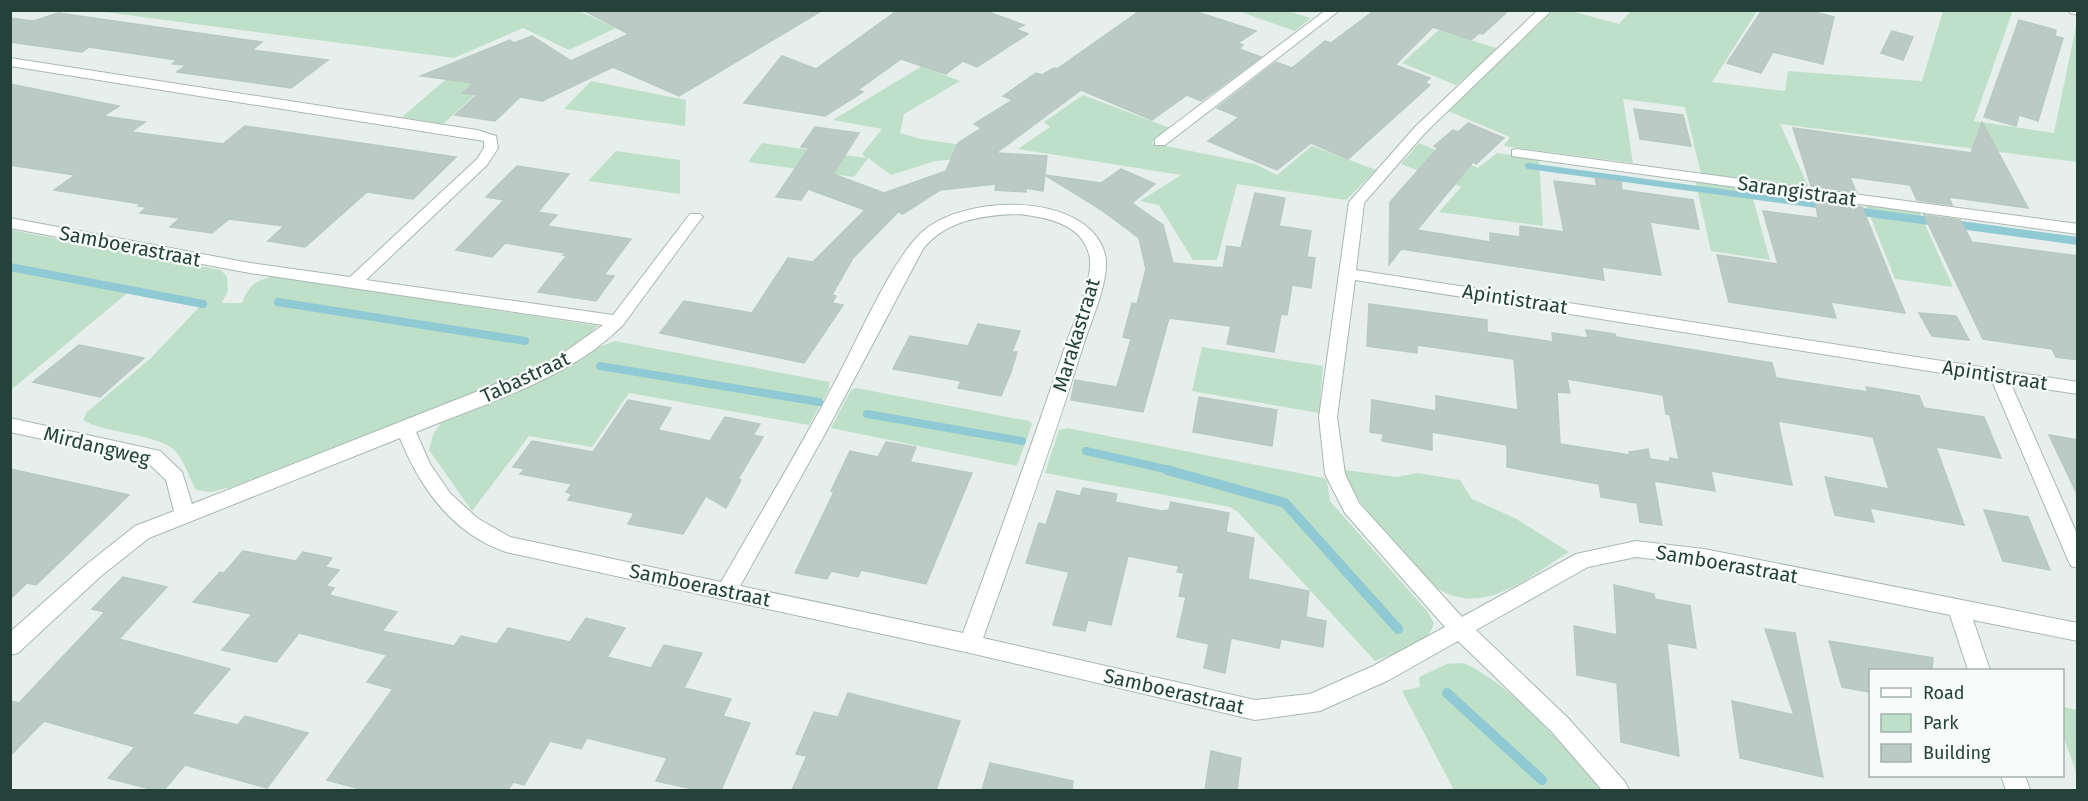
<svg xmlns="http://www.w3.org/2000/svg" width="2088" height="801" viewBox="0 0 2088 801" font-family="'Fira Sans',sans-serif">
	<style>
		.green { fill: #bfe0c8 }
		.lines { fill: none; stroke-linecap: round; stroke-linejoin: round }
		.stream-far2 { stroke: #8ec9d4; stroke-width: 6 }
		.stream-far1 { stroke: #8ec9d4; stroke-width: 8 }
		.stream { stroke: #8ec9d4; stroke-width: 10 }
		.building { fill: #bbcac4; stroke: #b8c9c2; stroke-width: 1.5; fill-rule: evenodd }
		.minor-casing { stroke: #a8b8b2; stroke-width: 2 }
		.minor { fill: #fff; fill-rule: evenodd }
		.labels { text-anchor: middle; stroke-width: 4.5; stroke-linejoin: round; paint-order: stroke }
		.street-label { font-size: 20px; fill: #24423a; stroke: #f7fbf9 }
	</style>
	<rect width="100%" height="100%" fill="#e6efeb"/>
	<g class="green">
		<path d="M577 10 616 28 569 50 523 28 454 58 97 11Z"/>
		<path d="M2013 10 1974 121 2054 133 2077 21V162L1780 124 1809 188 1701 174 1685 107 1623 99 1633 163 1504 146 1510 137 1448 111 1553 11H1571L1619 24 1631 11H1757L1712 82 1785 91 1788 71 1922 81 1943 11Z"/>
		<path d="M1238 11H1287L1311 18 1295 31Z"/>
		<path d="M1439 30 1499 49 1456 85 1402 63Z"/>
		<path d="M466 62 504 68 443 124 402 117Z"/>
		<path d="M922 66 960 81 904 114 900 133 921 139 997 150V156L935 161 891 175 868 158 854 177 748 162 762 143 866 158 862 154 882 129 833 120Z"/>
		<path d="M591 81 686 100 685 126 564 109Z"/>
		<path d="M1083 95 1170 128 1151 143 1255 164 1277 175 1312 146 1376 170 1346 200 1237 184 1217 260H1193L1159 205 1140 201 1181 175 1018 149 1050 127 1044 122Z"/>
		<path d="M1419 143 1478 168 1497 153 1539 159 1543 226 1439 212 1461 187 1401 164Z"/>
		<path d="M616 151 680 160V194L588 181Z"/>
		<path d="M1695 180 1750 188 1770 260 1711 251Z"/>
		<path d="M1865 203 1919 211 1953 287 1895 279Z"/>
		<path d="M11 230 221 270 227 277 228 290 222 303H242C249 285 256 280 275 276L598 326 575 347 546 364 235 486 211 492 196 490C189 478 185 462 176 452 162 434 106 434 83 420L87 412 150 359 202 304 131 290 11 390Z"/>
		<path d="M615 341 829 382V389L809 425 629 393 592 447 529 436 472 511 429 450 433 435 441 423 562 371 591 350Z"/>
		<path d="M1202 347 1323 366 1319 413 1192 391Z"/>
		<path d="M856 388 1029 421 1032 424 1017 466 831 428 851 390Z"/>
		<path d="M1067 428 1324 478 1327 481 1330 501 1427 611 1434 623C1428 647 1396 652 1375 661L1238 512 1230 507 1045 473 1059 430Z"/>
		<path d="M1345 470 1397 477 1417 473 1460 480 1472 499 1515 518 1569 552C1527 578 1478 622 1430 583 1416 572 1405 554 1394 541 1376 521 1351 496 1345 470Z"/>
		<path d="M1464 663C1516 688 1554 738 1594 779L1602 790H1454L1402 691 1420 687 1419 677 1447 664Z"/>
		<path d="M2063 707 2077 710V775L2063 735Z"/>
	</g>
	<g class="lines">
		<path class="stream-far2" d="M1528 166 1824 206"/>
		<g class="stream-far1">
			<path d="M1855 211 1937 222"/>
			<path d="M1953 224 2078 241"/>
			<path d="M10 267 203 304"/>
			<path d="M278 302 525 341"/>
			<path d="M600 366 819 402"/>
			<path d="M867 414 1022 441"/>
			<path d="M1086 451 1174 471"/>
		</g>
		<g class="stream">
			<path d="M1167 470 1285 503 1398 629"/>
			<path d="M1447 693 1542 780"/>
		</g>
	</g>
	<g class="building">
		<path d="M583 10H823L679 96 613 67 542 101 520 97 495 121 455 115 477 95 463 93 474 83 421 76 510 40 514 43 532 36 571 61 629 34Z"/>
		<path d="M898 10H983L1024 25 1016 29 1028 34 977 67 963 61 946 74 901 59 858 90 863 92 825 116 744 103 782 56 816 69Z"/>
		<path d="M1141 10H1191L1256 31 1238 43 1243 45 1239 49 1261 57 1201 101 1187 95 1152 120 1081 90 996 153 1047 156 1043 191 1026 188V192L995 190 996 184 940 190 903 214 898 212 853 258 832 295 836 296 832 303 843 305 804 363 660 333 684 301 752 313 788 258 813 262 865 210 808 189 801 200 776 197 809 148 801 147 815 127 859 133 833 174 884 193 946 171 958 143 982 128 974 124 1013 100 1003 96 1036 73 1042 75 1054 68 1057 69Z"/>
		<path d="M1375 10H1509L1483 34 1479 33 1471 40 1433 27 1395 65 1430 78 1425 83 1430 85 1348 159 1311 143 1277 170 1208 141 1239 117 1217 108 1276 62 1292 68 1325 41 1331 43Z"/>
		<path d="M1762 10H1807L1834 17 1823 64 1773 52 1761 73 1727 63Z"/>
		<path d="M58 13 262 42 252 50 328 60 291 88 177 72 186 65 172 64 177 60 89 47 82 52 10 42V18L34 21Z"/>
		<path d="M2019 20 2056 30 2055 36 2063 38 2038 121 2019 115 2016 126 1984 117Z"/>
		<path d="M1892 31 1913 37 1903 60 1881 53Z"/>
		<path d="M10 84 119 106 103 116 145 122 131 132 223 144 245 126 456 157 413 199 367 192 305 247 268 241 284 226 229 219 212 233 170 227 180 218 140 213 147 207 138 206 141 204 54 190 75 175 10 165Z"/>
		<path d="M1634 109 1683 115 1691 146 1640 139Z"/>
		<path d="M1982 122 2028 208 1949 197 1952 205 1917 200 1910 185 1850 177 1856 192 1811 186 1793 128 1971 153Z"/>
		<path d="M1468 123 1504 138 1476 164 1473 162 1417 230 1490 242V233L1520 237V226L1564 232 1554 181 1597 186 1595 178 1621 182 1622 190 1693 200 1699 229 1650 222 1661 275 1602 267 1604 280 1401 249 1389 265 1390 202 1438 148 1434 146 1453 130 1458 132Z"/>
		<path d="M517 166 569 174 538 212 557 215 547 226 631 239 604 275 614 276 596 301 538 292 567 255H563L565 253 505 243 492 257 456 250 504 200 486 197Z"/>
		<path d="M1121 169 1155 184 1132 203 1163 225 1173 263 1223 268 1227 246 1241 248 1255 193 1285 198 1279 226 1311 231 1307 257 1315 258 1311 288 1292 285 1287 315 1281 314 1274 352 1227 344 1231 326 1169 318 1143 412 1071 400 1075 380 1117 387 1131 339 1123 337 1132 303 1137 304 1146 269 1139 238 1100 209 1045 175 1101 183Z"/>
		<path d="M1815 200 1862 207 1905 313 1831 302 1836 318 1729 302 1717 255 1778 264 1763 211 1818 218Z"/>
		<path d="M1924 215 1960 220 1972 242 2078 256V360L2056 357 2052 349 1983 339Z"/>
		<path d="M1369 304 1487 320V332L1553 342 1552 333 1588 338 1586 330 1615 334 1616 337 1772 363 1776 378 1868 392 1866 387 1919 396 1924 408 1984 417 2001 458 1936 447 1964 525 1870 508 1874 522 1835 515 1825 477 1889 489 1873 437 1778 421 1792 485 1711 471 1715 491 1654 481 1662 525 1640 522 1637 503 1601 497 1599 484 1507 467V445L1432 432V450L1382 441 1383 434 1370 432 1372 400 1436 411V396L1518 410 1514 359 1417 345V353L1367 346ZM1567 379 1663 395 1666 414 1670 415 1679 460 1670 458V462L1650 459 1648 449 1629 452 1630 455 1560 444 1557 392 1570 393Z"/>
		<path d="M1919 313 1956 316 1969 340 1932 336Z"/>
		<path d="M978 324 1020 331 1012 352H1017L1011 372 1001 396 958 388 961 381 893 369 910 336 968 346Z"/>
		<path d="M79 345 144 358 100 397 33 382Z"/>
		<path d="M1199 397 1277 410 1272 446 1193 432Z"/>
		<path d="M628 400 671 408 658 430 710 441 725 417 760 424 753 435 763 437 738 479 741 480 726 508 706 496 683 534 628 524 634 513 568 500 572 494 566 492 572 484 520 474 525 469 513 467 532 441 593 452Z"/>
		<path d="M2049 435 2078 440V496Z"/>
		<path d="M886 442 916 447 910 462 972 473 926 584 861 570 858 577 831 571 827 579 795 573 834 492 831 491 850 451 878 457Z"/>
		<path d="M10 469 129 495 36 585 27 583 10 599Z"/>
		<path d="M1083 488 1117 494 1115 502 1162 511 1169 510 1171 502 1229 513 1226 532 1254 538 1248 579 1309 591 1306 617 1326 621 1323 647 1281 639 1279 648 1231 638 1225 673 1204 668 1209 644 1177 637 1186 597 1179 596 1184 573 1177 572 1179 566 1128 556 1111 625 1088 620 1085 631 1053 625 1069 572 1026 563 1039 523 1046 525 1057 491 1080 496Z"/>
		<path d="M1984 510 2028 517 2050 570 2003 561Z"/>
		<path d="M243 551 296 561 303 552 332 558 325 567 339 570 326 586 334 588 329 595 397 612 382 631 454 646 461 636 497 644 508 628 570 642 586 618 625 628 607 657 651 668 664 645 702 653 684 688 731 699 723 716 750 723 721 790H698L656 781 667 758 587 738 581 749 550 741 524 785 513 782 508 790H364L327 780 393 689 367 682 387 655 299 633 276 662 222 650 252 614 193 602 220 572 224 573Z"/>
		<path d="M123 577 167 587 119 639 230 669 192 714 238 725 245 716 308 733 267 788 185 765 164 790H154L108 778 135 747 44 721 10 756V701L19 703 105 612 92 609Z"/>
		<path d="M1614 585 1654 594 1655 599 1690 606 1696 648 1667 643 1679 756 1621 742 1617 683 1577 675 1574 626 1617 635Z"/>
		<path d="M1765 629 1795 633 1823 777 1740 758 1732 701 1794 715Z"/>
		<path d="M1829 641 1933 658 1932 670H1870V692L1842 687Z"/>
		<path d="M848 693 960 721 936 790H792L807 756 796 754 814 712 838 717Z"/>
		<path d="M1211 751 1241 758 1237 790H1205Z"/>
		<path d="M990 763 1073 781 1072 790H982Z"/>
	</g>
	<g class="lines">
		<g class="minor-casing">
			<g id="minor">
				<path d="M1326 10H1340L1165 145H1155V139Z"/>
				<path d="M1538 10H1552L1425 133 1364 203 1356 270 2078 382V394L2011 384 2078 536V568L2071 566 2068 560 1992 381 1355 280 1337 417 1345 474 1359 503 1462 617 1576 554 1636 541 1704 549 2078 623V641L1973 620 1990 670H1968L1950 615 1704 565 1636 557 1588 567 1476 630 1568 718 1625 782 1629 790H1602L1552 732 1458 641 1389 680 1320 711 1255 720 970 653 506 552C453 534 420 488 400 438L149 538 101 576 18 653 10 655V632L87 564 135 526 174 511 166 480 147 462 10 432V418L160 451 182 472 192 504 549 363 603 325 250 273 10 228V218L250 263 350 277 477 159 484 148V141L10 66V58L477 130 496 136 498 148 487 165 366 280 613 315 690 214H700L703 217 700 220 623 325C568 380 486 403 416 432L430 464 450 493 477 518 510 537 721 582C760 514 801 447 837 378 859 337 888 268 918 236 956 194 1087 189 1105 254 1111 277 1091 321 1084 343 1053 442 1018 540 983 638L1255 700 1310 694 1373 666 1445 627 1345 513 1325 474 1319 417 1349 202 1415 127ZM1018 214C1045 217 1081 223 1089 254 1095 276 1075 320 1067 341 1034 439 999 536 963 633L740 586 826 432 923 249C946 220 983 215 1018 214Z"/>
				<path d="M2068 10H2078V15L2070 13Z"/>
				<path d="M1517 149 2078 224V234L1512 156V150Z"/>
				<path d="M2001 776H2025L2030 790H2006Z"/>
			</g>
		</g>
		<use href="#minor" class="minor"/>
	</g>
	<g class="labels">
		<g class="street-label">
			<text transform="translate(1797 191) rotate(8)" y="7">Sarangistraat</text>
			<text transform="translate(130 246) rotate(11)" y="7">Samboerastraat</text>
			<text transform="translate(1515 299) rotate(9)" y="7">Apintistraat</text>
			<text transform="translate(1076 335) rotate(-73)" y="7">Marakastraat</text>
			<text transform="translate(1995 375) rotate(9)" y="7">Apintistraat</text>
			<text transform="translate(525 377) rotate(-25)" y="7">Tabastraat</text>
			<text transform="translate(97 446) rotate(14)" y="7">Mirdangweg</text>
			<text transform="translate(1727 564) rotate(10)" y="7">Samboerastraat</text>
			<text transform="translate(700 585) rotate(12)" y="7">Samboerastraat</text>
			<text transform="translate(1174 691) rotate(13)" y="7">Samboerastraat</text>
		</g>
	</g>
	<rect width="2088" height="801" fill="none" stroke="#24423a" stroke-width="24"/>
	<rect x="1869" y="669" width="195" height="108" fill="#f7fbf9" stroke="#a3b1ad" stroke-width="1.5"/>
	<rect x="1881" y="688" width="30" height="9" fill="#ffffff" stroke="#a3b1ad" stroke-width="1.5"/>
	<text x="1923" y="699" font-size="18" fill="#24423a">Road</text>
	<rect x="1881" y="714" width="30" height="18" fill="#bfe0c8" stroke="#a3b1ad" stroke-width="1.5"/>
	<text x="1923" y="729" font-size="18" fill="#24423a">Park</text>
	<rect x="1881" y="744" width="30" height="18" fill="#bbcac4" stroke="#a3b1ad" stroke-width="1.5"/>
	<text x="1923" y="759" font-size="18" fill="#24423a">Building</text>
</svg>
